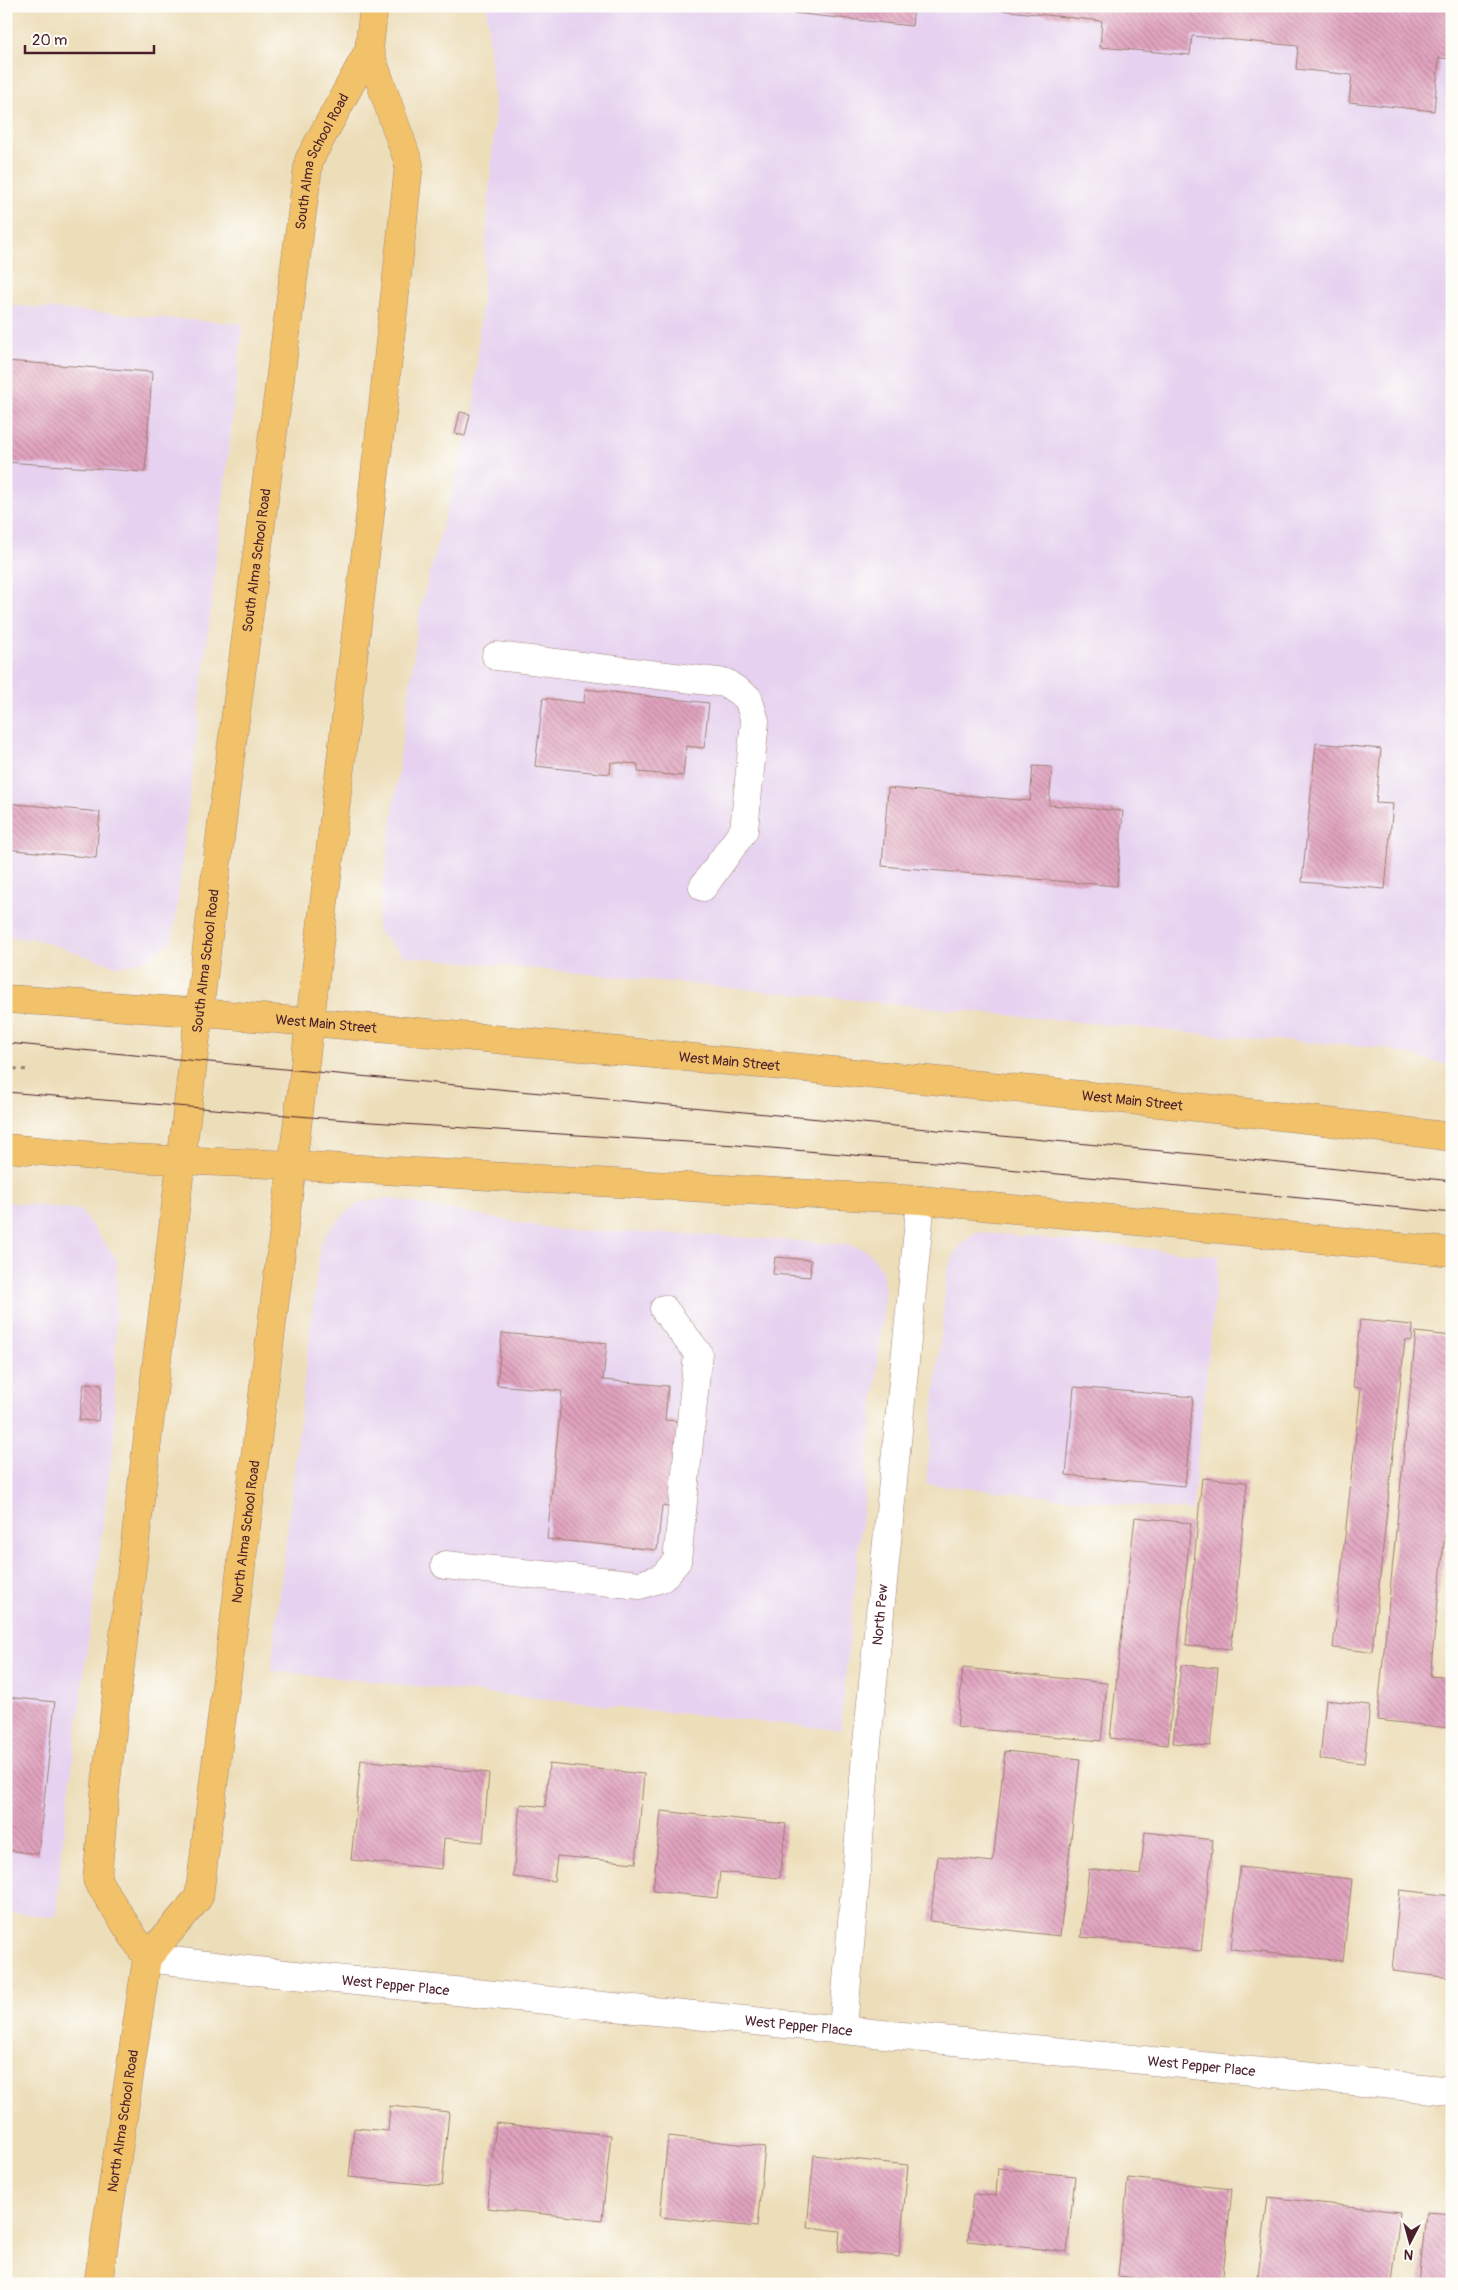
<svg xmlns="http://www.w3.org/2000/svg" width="1458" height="2290" viewBox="0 0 1458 2290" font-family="Pangolin,sans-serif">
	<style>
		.built { fill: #e6d2f0 }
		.building { fill: url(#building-back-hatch) }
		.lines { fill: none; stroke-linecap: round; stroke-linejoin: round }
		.minor-casing { stroke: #9c7e72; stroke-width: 29 }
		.major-casing { stroke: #9c7e72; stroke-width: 29 }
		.path { stroke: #9c7e72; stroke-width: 3; stroke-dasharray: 4 4; stroke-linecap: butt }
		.minor { stroke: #fff; stroke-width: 28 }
		.major { stroke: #f2c26a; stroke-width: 28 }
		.tram { stroke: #4a1f2b; stroke-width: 1 }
		.labels { text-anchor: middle; stroke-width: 4.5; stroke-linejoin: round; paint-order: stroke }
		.street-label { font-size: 14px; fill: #4a1f2b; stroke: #fdfcf7 }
	</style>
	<defs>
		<pattern id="building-back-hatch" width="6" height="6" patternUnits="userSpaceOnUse" patternTransform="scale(1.25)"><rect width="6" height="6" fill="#e1a3bf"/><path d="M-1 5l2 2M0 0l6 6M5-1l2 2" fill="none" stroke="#b8849b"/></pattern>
	</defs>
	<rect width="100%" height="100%" fill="#fdfcf7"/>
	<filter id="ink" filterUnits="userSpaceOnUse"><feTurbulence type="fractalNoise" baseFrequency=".02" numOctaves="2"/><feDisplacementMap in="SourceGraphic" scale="10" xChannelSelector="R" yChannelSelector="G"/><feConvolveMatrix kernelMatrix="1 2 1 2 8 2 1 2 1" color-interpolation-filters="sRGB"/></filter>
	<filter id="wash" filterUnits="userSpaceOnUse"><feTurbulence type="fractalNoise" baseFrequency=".0096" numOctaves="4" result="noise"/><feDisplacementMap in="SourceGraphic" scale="20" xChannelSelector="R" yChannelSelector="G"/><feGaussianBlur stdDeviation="1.12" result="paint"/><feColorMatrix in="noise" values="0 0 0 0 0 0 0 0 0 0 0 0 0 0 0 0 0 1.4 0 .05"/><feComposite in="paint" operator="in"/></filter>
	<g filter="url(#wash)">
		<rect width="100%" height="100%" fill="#eddeba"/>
		<g class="built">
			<path d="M488 6H1452V1066L1379 1047 1244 1038 404 956 377 930 420 609 474 408 495 112 487 15Z"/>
			<path d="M6 305 243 324 176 915 171 941 152 956 132 964 116 966 36 939 6 937Z"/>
			<path d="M387 1198 559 1230 687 1234 844 1244 864 1249 874 1258 882 1271 885 1293 840 1730 271 1671 320 1245 330 1228 348 1211 361 1202Z"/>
			<path d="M6 1202 80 1210 117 1259 114 1438 61 1855 56 1917 6 1912Z"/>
			<path d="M976 1232 1219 1256 1192 1511 926 1484 947 1271 956 1250Z"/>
		</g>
		<g id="blocks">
			<g class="building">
				<path d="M729 6H914L912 26Z"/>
				<path d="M962 6H1452V59L1439 58 1434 111 1349 102 1352 75 1296 69 1298 46 1192 36 1190 55 1100 47 1102 21Z"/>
				<path d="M6 361 152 372 145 472 6 462Z"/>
				<path d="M460 412 470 414 465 436 455 434Z"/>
				<path d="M585 689 709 703 704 748 686 746 683 776 638 772V764L611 762 610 774 535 766 543 698 584 703Z"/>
				<path d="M1316 743 1381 749 1376 803 1393 804 1385 889 1302 882Z"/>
				<path d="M1033 766 1052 767 1049 805 1123 811 1117 886 882 866 888 788 1030 801Z"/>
				<path d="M6 803 100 812 96 858 6 849Z"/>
				<path d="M775 1257 811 1260 810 1277 773 1274Z"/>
				<path d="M1360 1320 1413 1325 1412 1341 1405 1340 1372 1652 1333 1648 1361 1388 1353 1387Z"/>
				<path d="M1416 1332 1452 1336V1467L1430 1676 1452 1678V1736H1449V1728L1377 1720Z"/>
				<path d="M502 1333 607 1343 603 1380 668 1386 665 1420 678 1421 669 1507 662 1506 657 1550 547 1539 562 1391 497 1385Z"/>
				<path d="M84 1383 102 1385 98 1421 79 1420Z"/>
				<path d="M1074 1387 1193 1397 1185 1486 1066 1475Z"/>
				<path d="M1202 1478 1247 1482 1231 1649 1186 1645Z"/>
				<path d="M1135 1517 1191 1523 1168 1745 1110 1738Z"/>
				<path d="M1181 1665 1218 1668 1210 1746 1173 1743Z"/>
				<path d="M963 1668 1107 1683 1101 1741 957 1727Z"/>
				<path d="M6 1697 55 1702 38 1854 6 1850Z"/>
				<path d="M1326 1700 1370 1705 1364 1763 1320 1759Z"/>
				<path d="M1005 1751 1080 1759 1060 1936 930 1921 938 1856 993 1862Z"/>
				<path d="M361 1760 489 1773 483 1842 444 1838 442 1869 351 1860Z"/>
				<path d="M549 1764 644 1774 636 1863 557 1856 554 1881 513 1877 520 1804 545 1807Z"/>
				<path d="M661 1811 786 1824 780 1878 720 1872 717 1898 653 1891Z"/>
				<path d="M1145 1832 1213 1840 1201 1951 1081 1937 1089 1869 1140 1875Z"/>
				<path d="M1240 1867 1352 1879 1343 1961 1231 1949Z"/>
				<path d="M1400 1890 1452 1896V1978L1392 1971Z"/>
				<path d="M390 2106 449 2112 442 2186 349 2177 354 2128 388 2131Z"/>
				<path d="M496 2123 611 2135 602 2220 487 2208Z"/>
				<path d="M668 2136 765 2147 757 2227 660 2217Z"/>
				<path d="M814 2155 908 2165 899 2257 838 2251 840 2231 807 2227Z"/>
				<path d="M998 2168 1075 2176 1067 2252 968 2241 973 2194 996 2196Z"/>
				<path d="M1128 2178 1232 2189 1222 2284H1196L1118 2276Z"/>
				<path d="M1268 2197 1400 2212 1392 2284H1257Z"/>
				<path d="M1426 2212 1452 2214V2284H1419Z"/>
			</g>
		</g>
	</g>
	<g filter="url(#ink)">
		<use href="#blocks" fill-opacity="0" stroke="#9c7e72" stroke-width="1"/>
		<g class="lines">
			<g class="minor-casing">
				<g id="minor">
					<path d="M496 656 726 683 748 698 755 721 744 830 703 887"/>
					<path d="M445 1565 640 1585 662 1578 677 1561 698 1353 664 1309"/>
					<path id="s1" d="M147 1958 275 1973 1452 2091"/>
					<path id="s2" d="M843 2029 867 1743 921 1200"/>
				</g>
			</g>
			<g class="major-casing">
				<g id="major">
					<path id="s3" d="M6 999C222 1012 438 1034 653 1054 920 1079 1186 1103 1452 1137"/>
					<path d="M6 1148 106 1157 292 1165 921 1200 1452 1252"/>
					<path id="s4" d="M147 1958 97 1880 106 1783 226 789 309 160 369 50 374 6"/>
					<path id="s5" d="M98 2284 147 1958 199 1897 304 1072 383 406 409 164 369 50"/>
				</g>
			</g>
			<path class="path" d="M6 1068 29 1070"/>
			<use href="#minor" class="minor"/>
			<use href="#major" class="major"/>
			<g class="tram">
				<path d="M6 1043 1194 1154 1452 1181"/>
				<path d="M6 1092 371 1122 736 1145 947 1163 1452 1213"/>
			</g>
		</g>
	</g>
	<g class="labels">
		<g class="street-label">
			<text dy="5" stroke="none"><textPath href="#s4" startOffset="1828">South Alma School Road</textPath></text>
			<text dy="5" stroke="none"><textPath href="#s4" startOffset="1422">South Alma School Road</textPath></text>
			<text dy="5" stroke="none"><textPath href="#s4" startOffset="1018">South Alma School Road</textPath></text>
			<text dy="5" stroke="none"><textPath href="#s3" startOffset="321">West Main Street</textPath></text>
			<text dy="5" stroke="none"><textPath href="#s3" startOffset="726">West Main Street</textPath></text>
			<text dy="5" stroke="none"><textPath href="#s3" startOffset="1131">West Main Street</textPath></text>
			<text dy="5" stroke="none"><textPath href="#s5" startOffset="778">North Alma School Road</textPath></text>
			<text dy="5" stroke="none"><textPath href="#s2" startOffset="416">North Pew</textPath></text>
			<text dy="5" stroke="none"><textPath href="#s1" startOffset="250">West Pepper Place</textPath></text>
			<text dy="5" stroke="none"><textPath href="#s1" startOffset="655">West Pepper Place</textPath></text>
			<text dy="5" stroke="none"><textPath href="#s1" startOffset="1060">West Pepper Place</textPath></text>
			<text dy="5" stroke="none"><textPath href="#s5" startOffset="165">North Alma School Road</textPath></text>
		</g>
	</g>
	<rect width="1458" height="2290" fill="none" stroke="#fdfcf7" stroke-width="25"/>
	<g transform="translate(1410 2242) rotate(186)" stroke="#fdfcf7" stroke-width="4" paint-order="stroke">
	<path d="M0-4L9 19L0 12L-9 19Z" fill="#4a1f2b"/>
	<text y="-8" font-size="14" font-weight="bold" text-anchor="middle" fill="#4a1f2b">N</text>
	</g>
	<path d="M25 45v8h129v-8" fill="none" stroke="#4a1f2b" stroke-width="2.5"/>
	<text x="32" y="45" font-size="15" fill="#4a1f2b" stroke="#fdfcf7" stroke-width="4" paint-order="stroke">20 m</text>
</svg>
